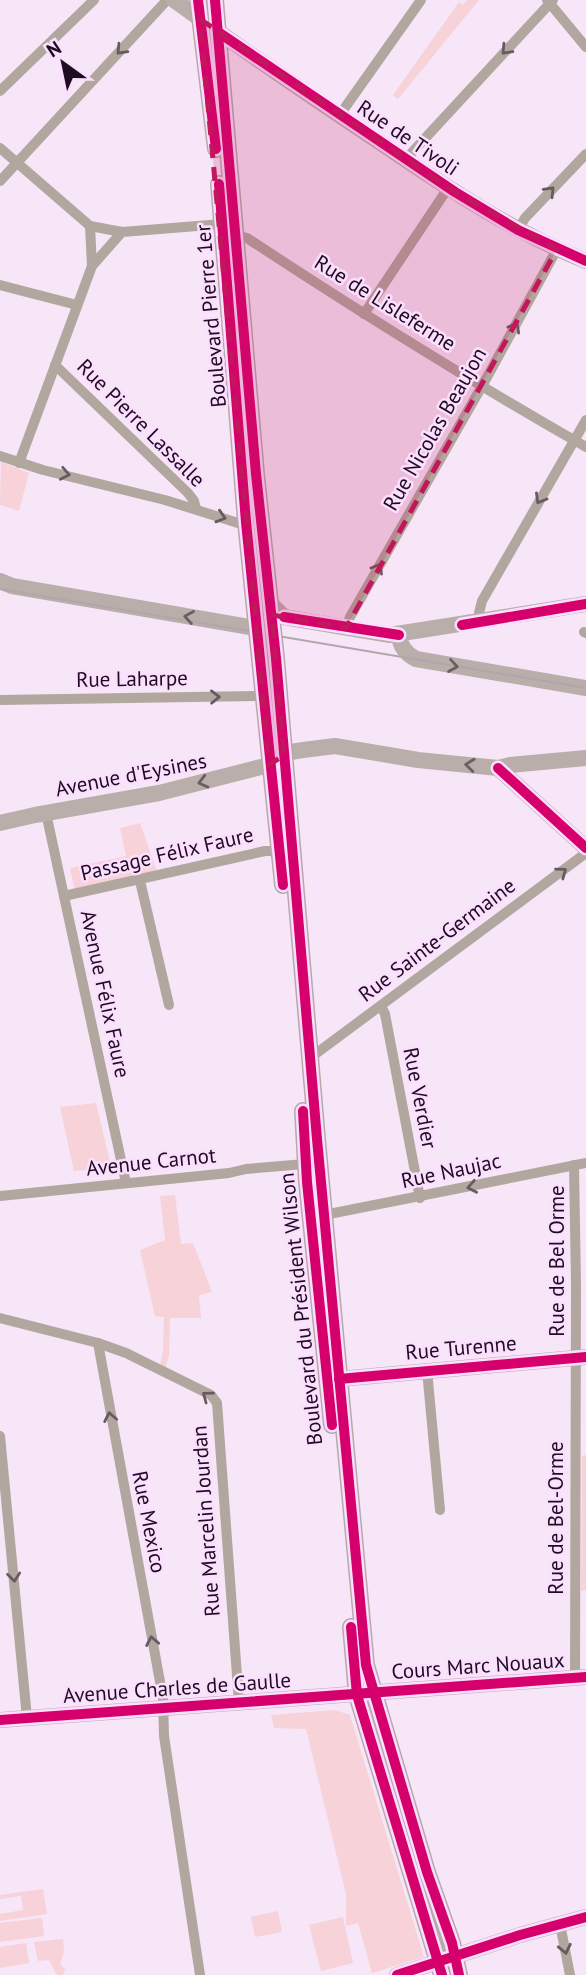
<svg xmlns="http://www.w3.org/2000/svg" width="586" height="1975" viewBox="0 0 586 1975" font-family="'PT Sans',sans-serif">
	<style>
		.green { fill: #f7d2d8 }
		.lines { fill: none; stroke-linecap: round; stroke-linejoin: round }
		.street { stroke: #b2a79f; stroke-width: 10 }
		.secondary { stroke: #baaeaa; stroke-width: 16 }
		.primary { stroke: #b6aaa9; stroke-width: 18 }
		.tram { stroke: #b2a5ab; stroke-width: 2 }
		.cycleway-casing { stroke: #fcdfff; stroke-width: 15 }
		.cycleway { stroke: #d6006c; stroke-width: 10 }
		.oneway { stroke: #685a60 }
		.oneway2 { stroke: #6c5e65 }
		.marked { fill: #c2185b; fill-opacity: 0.2; stroke: #c2185b; stroke-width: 5; stroke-dasharray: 14 9; stroke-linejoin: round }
		.labels { text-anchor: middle; stroke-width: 5; stroke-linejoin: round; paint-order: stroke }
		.street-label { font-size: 21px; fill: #1e0d20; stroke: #fcdfff }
	</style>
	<rect width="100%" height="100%" fill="#f6e6f8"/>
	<g class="green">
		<path d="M467 0H479L398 99 393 95 459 2 463 5Z"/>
		<path d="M1 462 29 473 19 511 0 505Z"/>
		<path d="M140 823 158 874 75 891 70 868 126 856 120 828Z"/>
		<path d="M96 1103 110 1162 106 1168 74 1171 60 1107Z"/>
		<path d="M175 1195 181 1244 193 1243 212 1292 199 1295 201 1318H170L169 1355 165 1369 160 1366 163 1352 164 1317 155 1316 140 1250 165 1240 160 1196Z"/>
		<path d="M586 1455V1590L581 1591 582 1456Z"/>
		<path d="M335 1710 350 1715 424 1957 372 1973 358 1923 346 1926V1894L306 1729 274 1728 271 1715Z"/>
		<path d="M43 1889 47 1914 0 1921V1914L23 1910 21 1896 0 1899V1895Z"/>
		<path d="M278 1911 282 1932 255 1937 251 1917Z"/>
		<path d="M343 1917 353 1963 321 1971 309 1925Z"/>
		<path d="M42 1918 44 1936 0 1942V1923Z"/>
		<path d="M63 1939 64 1952 60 1964 65 1969 63 1975H57L49 1960 38 1961 34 1942Z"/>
		<path d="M26 1943 29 1963 0 1968V1947Z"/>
	</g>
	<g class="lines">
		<g class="street">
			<path d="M547 0 586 47"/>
			<path d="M0 91 94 0"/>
			<path d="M339 116 421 0"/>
			<path d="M0 148 90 226"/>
			<path d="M405 160 553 0"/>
			<path d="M0 181 167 0"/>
			<path d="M518 230 525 218 586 154"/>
			<path d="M122 232 92 266 90 226 122 232 222 224"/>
			<path d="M236 235 247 238C358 311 470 381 586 447"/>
			<path d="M0 285 77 305"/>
			<path d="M364 314 448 188"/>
			<path d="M55 365 188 493 194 501 196 509"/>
			<path d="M0 456 43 470 165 500 238 523 250 520"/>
			<path d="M19 463 92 266"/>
			<path d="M480 622 479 613 482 601 586 420"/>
			<path d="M346 628 350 617 486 379 557 249"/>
			<path d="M584 632 586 633"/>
			<path d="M0 700 264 696"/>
			<path d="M46 813 126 1183"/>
			<path d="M140 881 169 1005"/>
			<path d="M64 896 265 851H280"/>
			<path d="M381 1006 385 1014 420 1198"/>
			<path d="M310 1058 586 853"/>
			<path d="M574 1165 576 1285 575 1678"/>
			<path d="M0 1196 229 1173 246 1169 305 1164 309 1161"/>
			<path d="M324 1215 586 1163"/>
			<path d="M0 1318 98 1343 126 1353 211 1395 217 1403 239 1703"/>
			<path d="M98 1343 163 1698 164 1736 200 1975"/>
			<path d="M427 1370 440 1510"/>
			<path d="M0 1436 27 1718"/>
			<path d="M560 1924 570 1975"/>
		</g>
		<g class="secondary">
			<path d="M174 0C243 50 313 98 384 145 449 189 513 232 586 261"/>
			<path d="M0 581 12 586 256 628 262 640"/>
			<path d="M267 600 284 617 390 635 586 604"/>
			<path d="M399 635C400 647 406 654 416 659L586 688"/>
			<path d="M498 768 586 848"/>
			<path d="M0 823 35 815 159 793 269 765 291 752 303 750 335 746 418 760 498 768 510 765 586 758"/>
			<path d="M339 1379 586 1357"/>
			<path d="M0 1720 586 1677"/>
			<path d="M429 1907 449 1954"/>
			<path d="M397 1975 520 1935 586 1917"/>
		</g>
		<g class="primary">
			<path d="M198 0 216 149"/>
			<path d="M215 0 256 474 276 658 317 1139 366 1665 427 1872 452 1943 459 1975"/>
			<path d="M219 184 246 522 283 885"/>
			<path d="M303 1111 307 1182 332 1425"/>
			<path d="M351 1627 357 1695 442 1975"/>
		</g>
		<path class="tram" d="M0 589 586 688"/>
		<g class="cycleway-casing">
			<g id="cycleway">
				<path d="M198 0 216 149"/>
				<path d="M215 0 256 474 276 658 317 1139 366 1665 427 1872 452 1943 459 1975"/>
				<path d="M218 32 455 192 518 230 586 261"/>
				<path d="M219 184 246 522 283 885"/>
				<path d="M284 617 399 635"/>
				<path d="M462 625 586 604"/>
				<path d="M498 768 586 848"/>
				<path d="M303 1111 307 1182 332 1425"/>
				<path d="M339 1379 586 1357"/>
				<path d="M351 1627 357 1695 442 1975"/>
				<path d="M0 1720 586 1677"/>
				<path d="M397 1975 520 1935 586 1917"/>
			</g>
		</g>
		<use href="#cycleway" class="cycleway"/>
	</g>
	<defs><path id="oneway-chevron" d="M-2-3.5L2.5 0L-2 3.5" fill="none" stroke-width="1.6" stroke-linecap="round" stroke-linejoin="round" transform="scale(1.75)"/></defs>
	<g class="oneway">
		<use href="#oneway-chevron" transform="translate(121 50) rotate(133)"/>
		<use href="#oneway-chevron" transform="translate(506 50) rotate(133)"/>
		<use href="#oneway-chevron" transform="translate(550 191) rotate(-46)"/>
		<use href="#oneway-chevron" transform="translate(515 327) rotate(-61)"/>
		<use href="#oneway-chevron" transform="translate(65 474) rotate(11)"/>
		<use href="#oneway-chevron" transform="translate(540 499) rotate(120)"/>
		<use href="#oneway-chevron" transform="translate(221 517) rotate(17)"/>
		<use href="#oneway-chevron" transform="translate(378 568) rotate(-60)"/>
		<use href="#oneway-chevron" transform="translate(215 697) rotate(-1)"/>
		<use href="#oneway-chevron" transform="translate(562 872) rotate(-36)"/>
		<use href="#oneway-chevron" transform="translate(472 1187) rotate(169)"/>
		<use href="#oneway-chevron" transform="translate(207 1396) rotate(-143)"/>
		<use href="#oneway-chevron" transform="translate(110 1417) rotate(-101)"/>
		<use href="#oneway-chevron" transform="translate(14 1577) rotate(84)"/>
		<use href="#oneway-chevron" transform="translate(152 1641) rotate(-101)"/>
		<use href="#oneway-chevron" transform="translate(565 1949) rotate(78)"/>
	</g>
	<g class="oneway2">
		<use href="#oneway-chevron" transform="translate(189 617) rotate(-170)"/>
		<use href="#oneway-chevron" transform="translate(453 666) rotate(9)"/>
		<use href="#oneway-chevron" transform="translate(470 765) rotate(-174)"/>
		<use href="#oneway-chevron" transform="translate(203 782) rotate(166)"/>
	</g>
	<path class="marked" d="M200 19 455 192 557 249 346 628 272 615 284 755 269 765Z"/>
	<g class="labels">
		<g class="street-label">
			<text transform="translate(408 138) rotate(34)" y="7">Rue de Tivoli</text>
			<text transform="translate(385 303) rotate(32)" y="7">Rue de Lisleferme</text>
			<text transform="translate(211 316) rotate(-95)" y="7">Boulevard Pierre 1er</text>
			<text transform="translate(141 423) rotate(45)" y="7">Rue Pierre Lassalle</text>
			<text transform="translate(435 429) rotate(-60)" y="7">Rue Nicolas Beaujon</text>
			<text transform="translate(132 679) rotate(-1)" y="7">Rue Laharpe</text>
			<text transform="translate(131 775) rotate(-11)" y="7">Avenue d'Eysines</text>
			<text transform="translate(167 854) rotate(-13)" y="7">Passage Félix Faure</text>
			<text transform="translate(437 940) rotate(-37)" y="7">Rue Sainte-Germaine</text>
			<text transform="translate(105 994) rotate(78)" y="7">Avenue Félix Faure</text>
			<text transform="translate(420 1098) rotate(79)" y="7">Rue Verdier</text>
			<text transform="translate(151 1162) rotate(-6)" y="7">Avenue Carnot</text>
			<text transform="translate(451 1171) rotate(-12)" y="7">Rue Naujac</text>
			<text transform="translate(557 1261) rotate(-90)" y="7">Rue de Bel Orme</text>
			<text transform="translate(301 1309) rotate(-96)" y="7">Boulevard du Président Wilson</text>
			<text transform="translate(461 1348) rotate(-5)" y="7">Rue Turenne</text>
			<text transform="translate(556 1518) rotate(-90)" y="7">Rue de Bel-Orme</text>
			<text transform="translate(206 1521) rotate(-94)" y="7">Rue Marcelin Jourdan</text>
			<text transform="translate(149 1522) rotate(79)" y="7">Rue Mexico</text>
			<text transform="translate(478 1666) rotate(-4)" y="7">Cours Marc Nouaux</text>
			<text transform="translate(177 1688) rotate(-4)" y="7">Avenue Charles de Gaulle</text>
		</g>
	</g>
	<g transform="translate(63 63) rotate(327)" stroke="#fcdfff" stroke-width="5" paint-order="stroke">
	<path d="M0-5L12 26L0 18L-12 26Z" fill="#1e0d20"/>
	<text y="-10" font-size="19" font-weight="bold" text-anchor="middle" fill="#1e0d20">N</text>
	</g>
</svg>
